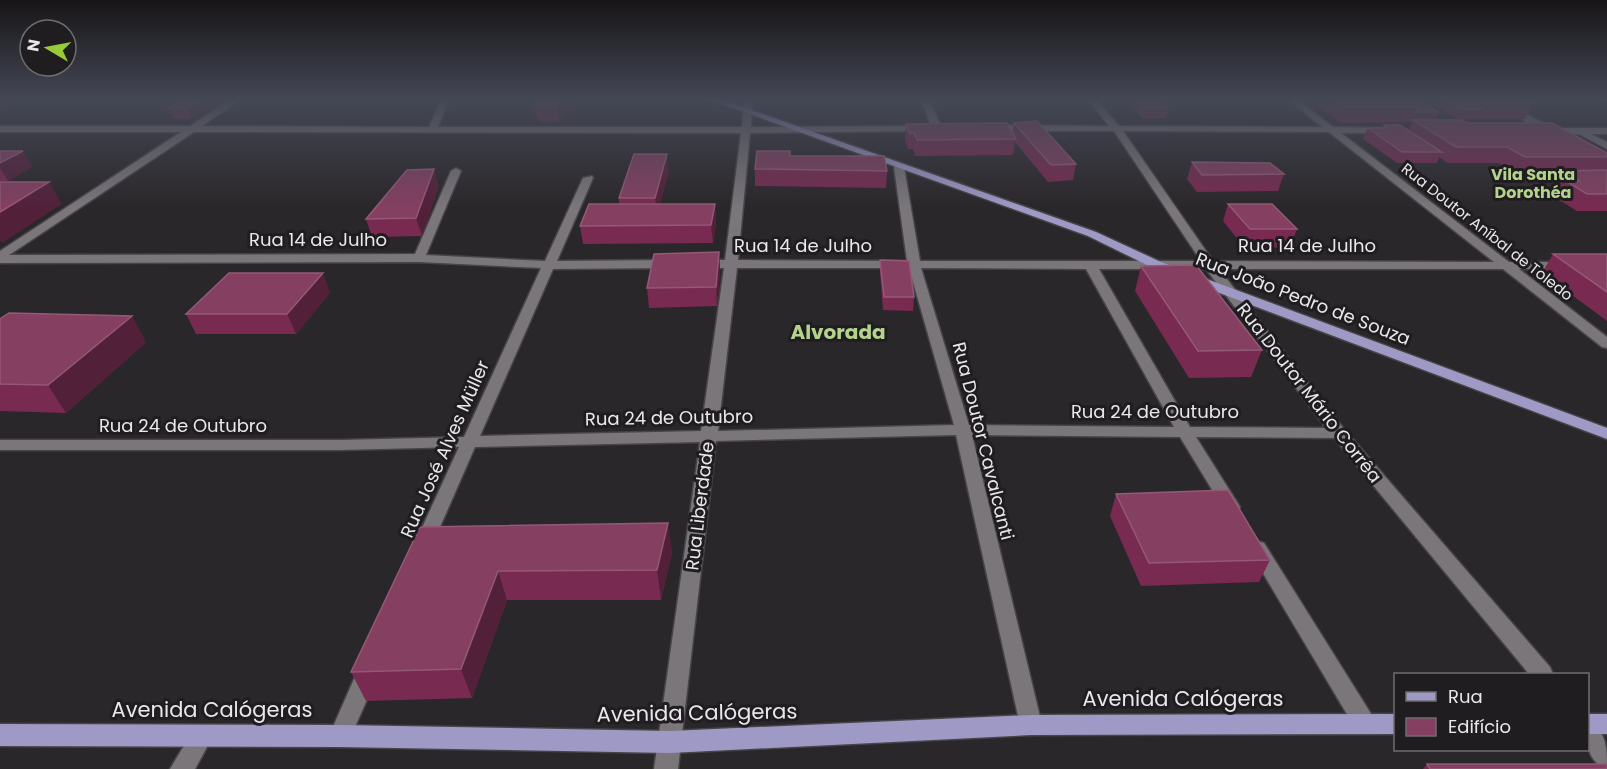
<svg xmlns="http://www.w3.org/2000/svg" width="1607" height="769" viewBox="0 0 1607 769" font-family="Poppins,sans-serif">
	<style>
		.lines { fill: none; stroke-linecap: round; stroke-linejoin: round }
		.minor-casing { stroke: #464446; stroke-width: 3 }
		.major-casing { stroke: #464446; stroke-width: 3 }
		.minor { fill: #7a767a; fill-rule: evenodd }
		.major { fill: #9f99c6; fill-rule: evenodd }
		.wall { fill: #782a50 }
		.shaded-wall { fill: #53203a }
		.building { fill: #843f61; stroke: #945976; stroke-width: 1.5 }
		.labels { text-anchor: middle; stroke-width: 6; stroke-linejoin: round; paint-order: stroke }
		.far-street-label { font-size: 15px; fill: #e9e7e9; stroke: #201d21 }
		.far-neighbourhood-label { font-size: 16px; font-weight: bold; fill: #b4d38c; stroke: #201d21 }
		.street-label { font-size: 18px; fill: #e9e7e9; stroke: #201d21 }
		.neighbourhood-label { font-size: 20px; font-weight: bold; fill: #b4d38c; stroke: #201d21 }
		.near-street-label { font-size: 21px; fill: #e9e7e9; stroke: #201d21 }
	</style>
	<rect width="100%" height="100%" fill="#2a272a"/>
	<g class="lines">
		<g class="minor-casing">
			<g id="minor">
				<path d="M230 100H240L202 126 429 127 441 100H449L438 127H742L744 100H752L751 127 929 126 931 128 926 131 750 133 738 260 907 261 894 167 899 164 904 167 920 261H1201L1114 131H989L984 128 989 125 1109 126 1088 100H1097L1119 126 1322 127 1289 100H1298L1333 127 1388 128 1390 130 1385 133H1341L1509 262H1607V270L1519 269 1607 337V348L1602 347 1503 269H1219L1344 429 1550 667 1553 674H1529L1334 438 1196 437 1240 507 1237 511 1231 513 1225 511 1180 437 972 435 1042 725 1039 732 1031 735 1023 732 1020 725 956 435 716 441 678 769H654L700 442 475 447 433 543 431 548 424 550 417 548 415 543 459 447 341 450H0V440H341L464 437 541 268 419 262 0 263V251L181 132H0V126H190ZM1123 131 1329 132 1494 262 1213 261ZM194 132 741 133 725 260H701L695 264 701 268H724L701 431 480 436 553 269 671 268 677 264 671 260 557 261 593 178 592 176 583 178 545 261 426 255 461 171 456 168 451 171 415 254 9 255ZM737 268H909L954 425 718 431ZM921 268 1086 269 1174 427 969 425ZM1099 269H1206L1326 428 1190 427Z"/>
				<path d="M921 100H929L942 128 940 130 932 128Z"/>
				<path d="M1491 100H1501L1552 128H1607V134H1591L1607 142V149L1579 134 1554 136 1544 133Z"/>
				<path d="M1257 541 1264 543 1373 717 1376 724 1373 731 1365 734 1357 731 1248 548 1250 543Z"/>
				<path d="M369 661 377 663 380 670 351 736 348 743 340 747 332 743 329 736 361 663Z"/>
				<path d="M1588 722C1607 731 1607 749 1607 769 1586 761 1586 742 1588 722Z"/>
				<path d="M202 725 210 729 213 736 195 769H170L194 729Z"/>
			</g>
		</g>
		<g class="major-casing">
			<g id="major">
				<path d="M711 100H723L1096 232 1161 262 1607 428V439L1153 268 1088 236Z"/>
				<path d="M1396 714V734L1031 735 670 753 340 747 0 746V724L340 725 670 731 1031 715Z"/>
				<rect x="1588" y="714" width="19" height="20"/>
			</g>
		</g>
		<use href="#minor" class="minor"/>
		<use href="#major" class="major"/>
	</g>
	<g class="wall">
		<path d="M182 100H221L192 119H173L168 108Z"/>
		<path d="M540 100H575L559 122 538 121 535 106Z"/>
		<path d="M1126 100H1161L1168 108 1166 118 1143 119Z"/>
		<path d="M1311 100H1419L1439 112 1435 120 1468 123 1607 153V211H1577L1556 198 1560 192 1552 188 1559 174H1517L1499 163H1448L1439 157 1437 163H1397L1363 139 1368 128H1382L1384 125 1409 130 1412 122 1341 123Z"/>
		<path d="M1424 100H1524L1532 104 1525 119H1457Z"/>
		<path d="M1014 123 1076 164 1073 180 1048 182 1015 142 1013 155 915 156 913 149H908L905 140 906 124 1012 133Z"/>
		<path d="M0 149 1 151H23L32 167 8 181H0Z"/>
		<path d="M790 156 887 171 886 188 755 186V169Z"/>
		<path d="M1192 162 1284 174 1278 191 1197 192 1187 179Z"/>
		<path d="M669 170 660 204H715L716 222 713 243 583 244 580 226 619 204V198Z"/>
		<path d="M439 186 422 236 372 237 366 219Z"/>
		<path d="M1228 204 1297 229 1290 248 1244 247 1223 221Z"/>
		<path d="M719 252 720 271 717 306 649 308 647 288Z"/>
		<path d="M1553 254H1607V321L1542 273Z"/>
		<path d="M880 260 914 297 913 311 883 310 880 273Z"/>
		<path d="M1141 266 1262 350 1251 377 1189 378 1135 291Z"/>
		<path d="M330 293 296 334H196L186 314Z"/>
		<path d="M0 319 146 342 66 413 0 411Z"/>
		<path d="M1116 494 1270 560 1259 582 1141 586 1110 516Z"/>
		<path d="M420 527 672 552 661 600H507L472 698 366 701 351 672Z"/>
		<path d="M1427 764 1607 769H1423Z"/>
	</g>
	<g class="shaded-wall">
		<path d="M0 100H16L17 102 0 110Z"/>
		<path d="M201 100H221L192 119 188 108Z"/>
		<path d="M561 100H575L559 122 556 106Z"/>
		<path d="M23 151 32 167 8 181 0 168V163Z"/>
		<path d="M667 154 669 170 657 216 655 198Z"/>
		<path d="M434 169 439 186 422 236 416 218Z"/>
		<path d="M49 182 62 204 2 243 0 240V212Z"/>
		<path d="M715 204 716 222 713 243 711 225Z"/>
		<path d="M719 252 720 271 717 306 716 287Z"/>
		<path d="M323 273 330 293 296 334 287 314Z"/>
		<path d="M132 316 146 342 66 413 48 385Z"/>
		<path d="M668 523 672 552 661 600 657 570Z"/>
		<path d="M498 571 507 600 472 698 461 669Z"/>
	</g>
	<g class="building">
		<path d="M182 100H201L188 108H168Z"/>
		<path d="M540 100H561L556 106H535Z"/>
		<path d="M1138 100H1161L1168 108H1145Z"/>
		<path d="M1336 100H1406L1418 107H1347Z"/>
		<path d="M1406 100H1419L1439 112H1416L1418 107Z"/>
		<path d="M1446 100H1467L1483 109H1461Z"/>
		<path d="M1478 100H1524L1532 104H1486Z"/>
		<path d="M1413 120H1462L1468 123H1552L1607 153V157H1525L1507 147H1456Z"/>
		<path d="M1037 121 1076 164 1051 165 1014 123Z"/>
		<path d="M1007 123 1016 139 917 140 914 133H909L906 124Z"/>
		<path d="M1384 125H1400L1442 152H1402L1368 128H1388Z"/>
		<path d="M0 151H23L0 163Z"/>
		<path d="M757 151H790V156H884L887 171 755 169Z"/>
		<path d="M634 154H667L655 198H619Z"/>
		<path d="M1192 162 1270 163 1284 174 1202 175Z"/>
		<path d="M434 169 416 218 366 219 407 170Z"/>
		<path d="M1607 170V194H1587L1566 181H1579L1561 171Z"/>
		<path d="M0 182H49L0 212Z"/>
		<path d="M589 204H715L711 225 580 226Z"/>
		<path d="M1228 204H1272L1297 229H1250Z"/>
		<path d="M719 252 716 287 647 288 654 254Z"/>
		<path d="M1553 254H1607V292Z"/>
		<path d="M880 260 909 261 914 297H884Z"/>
		<path d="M1196 265 1262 350 1198 351 1141 266Z"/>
		<path d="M229 273H323L287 314H186Z"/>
		<path d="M9 313 132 316 48 385 0 384V319Z"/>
		<path d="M1228 490 1270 560 1149 563 1116 494Z"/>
		<path d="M668 523 657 570 498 571 461 669 351 672 420 527Z"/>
		<path d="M1427 764H1607V769H1430Z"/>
	</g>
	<linearGradient id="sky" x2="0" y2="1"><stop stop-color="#171517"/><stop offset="0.48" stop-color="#444755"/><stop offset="1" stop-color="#444755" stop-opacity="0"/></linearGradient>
	<rect width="1607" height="208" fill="url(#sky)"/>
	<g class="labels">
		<g class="far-street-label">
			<text transform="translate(1487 232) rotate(38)" y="5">Rua Doutor Aníbal de Toledo</text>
		</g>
		<g class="far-neighbourhood-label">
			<text x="1533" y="180">Vila Santa<tspan x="1533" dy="18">Dorothéa</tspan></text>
		</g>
		<g class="street-label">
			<text x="318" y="246">Rua 14 de Julho</text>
			<text x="803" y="252">Rua 14 de Julho</text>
			<text x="1307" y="252">Rua 14 de Julho</text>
			<text transform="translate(1303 299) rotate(21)" y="6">Rua João Pedro de Souza</text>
			<text transform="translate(1309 393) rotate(52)" y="6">Rua Doutor Mário Corrêa</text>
			<text x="1155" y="418">Rua 24 de Outubro</text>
			<text transform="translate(669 418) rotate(-1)" y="6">Rua 24 de Outubro</text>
			<text x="183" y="432">Rua 24 de Outubro</text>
			<text transform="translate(983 441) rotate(76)" y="6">Rua Doutor Cavalcanti</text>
			<text transform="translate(445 449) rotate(-66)" y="6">Rua José Alves Müller</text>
			<text transform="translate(700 506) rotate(-83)" y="6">Rua Liberdade</text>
		</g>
		<g class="neighbourhood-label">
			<text x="838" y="339">Alvorada</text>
		</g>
		<g class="near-street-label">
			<text x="1183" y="706">Avenida Calógeras</text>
			<text x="212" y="717">Avenida Calógeras</text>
			<text transform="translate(697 713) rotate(-1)" y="7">Avenida Calógeras</text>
		</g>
	</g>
	<rect x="1394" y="673" width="195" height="78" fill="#201d21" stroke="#706e71" stroke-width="1.5"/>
	<rect x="1406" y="692" width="30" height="9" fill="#9f99c6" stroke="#706e71" stroke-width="1.5"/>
	<text x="1448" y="703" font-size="18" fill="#e9e7e9">Rua</text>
	<rect x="1406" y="718" width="30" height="18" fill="#843f61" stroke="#706e71" stroke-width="1.5"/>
	<text x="1448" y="733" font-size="18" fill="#e9e7e9">Edifício</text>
	<g transform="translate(48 48) rotate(280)"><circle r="28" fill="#201d21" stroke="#706e71" stroke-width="1.5"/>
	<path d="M0-4.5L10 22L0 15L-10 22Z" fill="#97cc38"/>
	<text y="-9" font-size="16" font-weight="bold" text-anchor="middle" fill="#e9e7e9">N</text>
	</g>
</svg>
